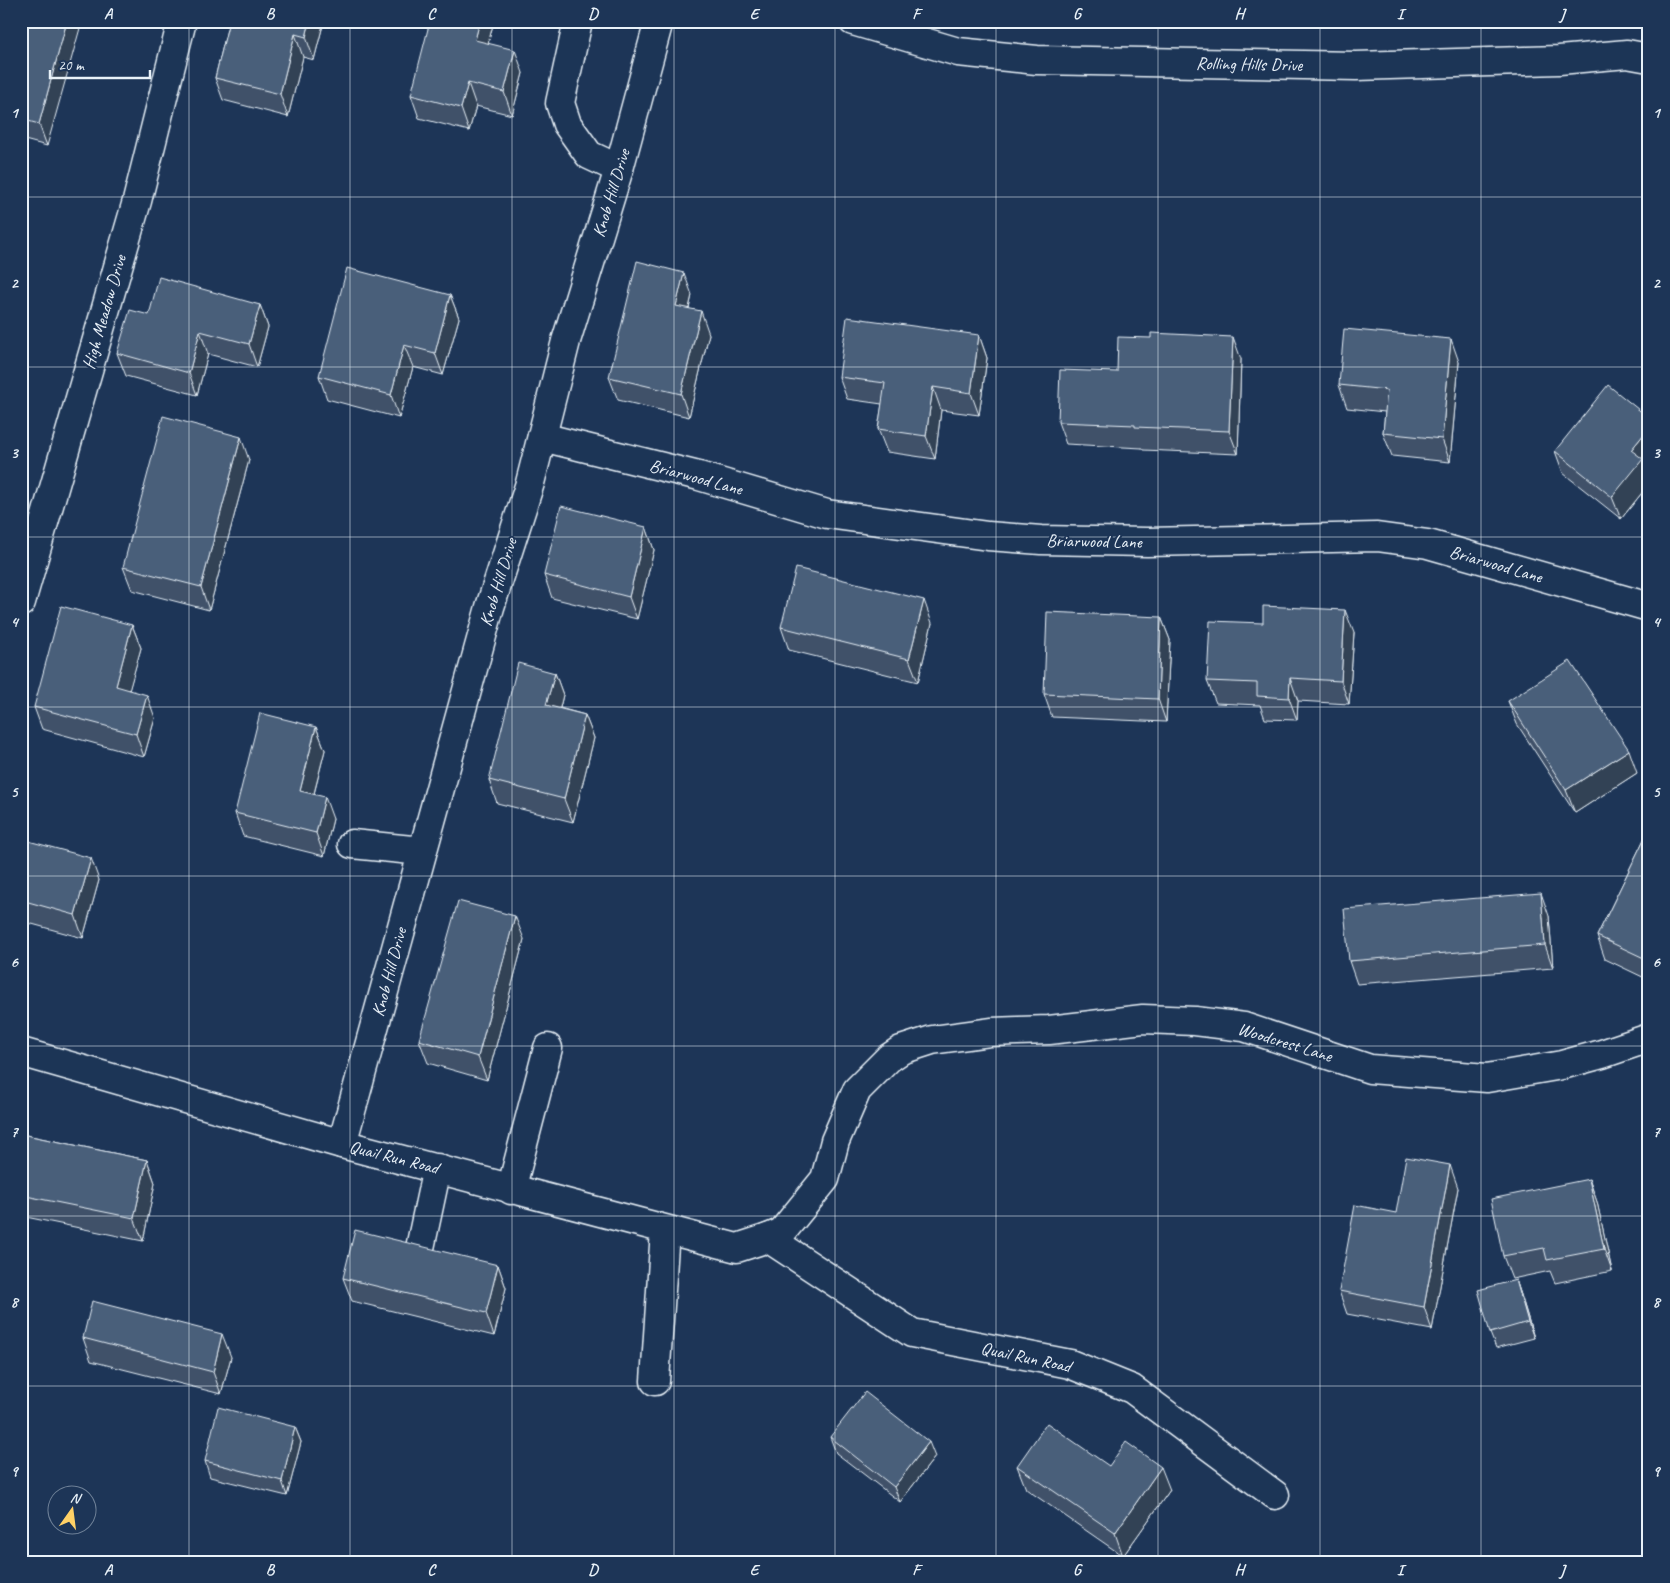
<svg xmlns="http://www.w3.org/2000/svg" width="1670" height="1583" viewBox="0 0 1670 1583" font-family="Caveat,sans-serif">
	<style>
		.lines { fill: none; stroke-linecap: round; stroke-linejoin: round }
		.street-casing { stroke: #e8f1f8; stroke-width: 31 }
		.street { stroke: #1d3557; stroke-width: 28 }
		.wall { fill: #3f5169; stroke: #e8f1f8 }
		.shaded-wall { fill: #334255; stroke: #e8f1f8 }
		.building { fill: #495e7a; stroke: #e8f1f8 }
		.grid { fill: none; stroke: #e8f1f8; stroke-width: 1; stroke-opacity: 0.55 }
		.labels { text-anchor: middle; stroke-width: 4; stroke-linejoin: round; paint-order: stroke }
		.street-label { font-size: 18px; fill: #e8f1f8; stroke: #1d3557 }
		.neatline { fill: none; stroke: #e8f1f8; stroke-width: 2 }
		.grid-label { font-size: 16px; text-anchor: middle; font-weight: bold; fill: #e8f1f8 }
	</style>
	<rect width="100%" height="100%" fill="#1d3557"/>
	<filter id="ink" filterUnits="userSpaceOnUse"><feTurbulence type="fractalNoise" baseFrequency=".02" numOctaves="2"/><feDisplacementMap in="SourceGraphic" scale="10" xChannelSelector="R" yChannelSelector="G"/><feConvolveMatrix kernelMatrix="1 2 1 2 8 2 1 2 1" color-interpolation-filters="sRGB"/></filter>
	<g filter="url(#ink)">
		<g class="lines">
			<g class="street-casing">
				<g id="street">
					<path d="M578 21 560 103 567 124 589 155 619 169"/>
					<path d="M853 21 958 52 1037 60 1356 66 1559 60 1627 54 1649 58"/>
					<path d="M542 437 699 476 827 514 988 536 1041 540 1147 542 1377 537 1428 544 1649 607"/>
					<path d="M21 602 137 201 182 21"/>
					<path d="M352 844 422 851"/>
					<path d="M21 1052 342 1144 737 1248 768 1238 782 1232 825 1179 835 1141 857 1090 889 1058 901 1050 932 1040 991 1032 1049 1030 1143 1019 1195 1021 1244 1027 1370 1069 1487 1078 1562 1065 1602 1054 1649 1038"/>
					<path d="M342 1144 490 607 530 483 566 341 619 169 659 21"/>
					<path d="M511 1190 548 1048"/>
					<path d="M768 1238 912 1333 1070 1364 1132 1389 1275 1495"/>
					<path d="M420 1248 437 1168"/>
					<path d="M655 1381 665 1230"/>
				</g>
			</g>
			<use href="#street" class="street"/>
		</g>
		<g class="wall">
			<path d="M21 21 47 146 21 139Z"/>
			<path d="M229 21H324L314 60 303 57 288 117 223 100 215 78Z"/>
			<path d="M494 21 488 43 523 73 512 115 476 106 469 131 419 118 411 95Z"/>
			<path d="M450 295 459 318 443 375 413 367 399 418 327 399 319 376Z"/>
			<path d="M692 295 689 309 709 334 689 417 618 400 609 377Z"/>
			<path d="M260 305 268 327 257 367 208 354 197 395 126 376 117 353 149 315Z"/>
			<path d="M979 335 987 358 979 415 941 410 935 459 887 452 878 429 882 404 847 399 839 377Z"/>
			<path d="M1241 359 1238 454 1143 450 1142 448 1066 444 1058 422 1117 372Z"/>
			<path d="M1459 362 1450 462 1392 456 1383 433 1385 412 1347 408 1339 385Z"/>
			<path d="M1649 418V461L1645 465 1649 475V484L1621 519 1563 473 1555 451Z"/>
			<path d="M249 460 209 610 132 590 123 567Z"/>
			<path d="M646 527 654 550 637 619 552 598 544 575Z"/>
			<path d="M1161 617 1170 640 1166 722 1052 717 1044 694Z"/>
			<path d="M932 623 918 682 789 650 781 627Z"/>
			<path d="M132 625 141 648 129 690 155 718 144 757 42 729 34 707Z"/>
			<path d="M1354 633 1349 704 1298 701 1297 720 1265 719 1260 705 1216 703 1207 681Z"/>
			<path d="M555 673 563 695 560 708 585 715 594 738 573 822 497 803 489 780Z"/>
			<path d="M1508 701 1637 773 1575 813 1517 724Z"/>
			<path d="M316 727 325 750 314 794 333 819 324 856 243 836 235 813Z"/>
			<path d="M1649 829V980L1605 959 1597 936Z"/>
			<path d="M21 839 99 880 83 938 21 921Z"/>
			<path d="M1549 916 1553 968 1357 984 1349 961Z"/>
			<path d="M524 939 487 1080 428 1063 419 1040Z"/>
			<path d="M21 1134 147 1160 155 1183 143 1241 21 1216Z"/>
			<path d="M1589 1179 1597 1202 1612 1271 1555 1283 1550 1271 1512 1279 1503 1256Z"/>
			<path d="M1458 1188 1432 1330 1347 1314 1339 1291 1396 1213Z"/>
			<path d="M498 1265 506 1288 494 1336 352 1301 343 1278Z"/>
			<path d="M1516 1280 1521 1295 1534 1338 1496 1348 1490 1333Z"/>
			<path d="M83 1338 231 1357 221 1394 91 1361Z"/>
			<path d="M295 1427 301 1442 287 1496 210 1477 205 1461Z"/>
			<path d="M830 1437 935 1457 900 1502 836 1453Z"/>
			<path d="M1017 1466H1109L1170 1490 1123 1556 1026 1489Z"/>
		</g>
		<g class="shaded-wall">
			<path d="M67 21H82L47 146 39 124Z"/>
			<path d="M310 21H324L314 60 306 37Z"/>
			<path d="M480 21H494L483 63 475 40Z"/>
			<path d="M295 34 303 57 288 117 280 94Z"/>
			<path d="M515 50 523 73 512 115 504 92Z"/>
			<path d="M468 83 476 106 469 131 461 108Z"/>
			<path d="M684 273 692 295 684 329 676 306Z"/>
			<path d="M450 295 459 318 443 375 435 353Z"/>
			<path d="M260 305 268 327 257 367 249 344Z"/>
			<path d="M701 311 709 334 689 417 681 394Z"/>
			<path d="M200 331 208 354 197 395 189 373Z"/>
			<path d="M979 335 987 358 979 415 971 393Z"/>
			<path d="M1233 337 1241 359 1238 454 1229 431Z"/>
			<path d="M1451 339 1459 362 1450 462 1442 439Z"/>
			<path d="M404 345 413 367 399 418 391 395Z"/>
			<path d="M933 387 941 410 935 459 926 436Z"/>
			<path d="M1649 428V461L1645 465 1649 475V484L1621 519 1612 497 1631 450Z"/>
			<path d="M241 437 249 460 209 610 201 587Z"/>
			<path d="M646 527 654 550 637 619 629 597Z"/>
			<path d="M924 600 932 623 918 682 909 659Z"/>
			<path d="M1345 610 1354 633 1349 704 1341 681Z"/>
			<path d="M1161 617 1170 640 1166 722 1158 699Z"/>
			<path d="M132 625 141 648 124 709 116 686Z"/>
			<path d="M555 673 563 695 555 728 546 705Z"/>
			<path d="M1290 678 1298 701 1297 720 1289 698Z"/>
			<path d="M147 695 155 718 144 757 136 734Z"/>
			<path d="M585 715 594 738 573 822 564 799Z"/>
			<path d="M316 727 325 750 309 813 300 791Z"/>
			<path d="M1629 750 1637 773 1575 813 1566 790Z"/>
			<path d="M325 797 333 819 324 856 316 833Z"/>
			<path d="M91 858 99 880 83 938 75 915Z"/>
			<path d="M1541 893 1549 916 1553 968 1545 945Z"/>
			<path d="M515 916 524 939 487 1080 478 1057Z"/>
			<path d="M1649 954V967L1646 959Z"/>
			<path d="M147 1160 155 1183 143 1241 134 1218Z"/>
			<path d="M1450 1165 1458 1188 1432 1330 1424 1307Z"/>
			<path d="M1589 1179 1597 1202 1612 1271 1604 1249Z"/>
			<path d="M498 1265 506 1288 494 1336 486 1313Z"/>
			<path d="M1516 1280 1521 1295 1534 1338 1528 1322Z"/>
			<path d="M222 1334 231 1357 221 1394 213 1372Z"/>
			<path d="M295 1427 301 1442 287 1496 282 1481Z"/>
			<path d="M929 1442 935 1457 900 1502 894 1487Z"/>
			<path d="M1161 1467 1170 1490 1123 1556 1115 1533Z"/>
		</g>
		<g class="building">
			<path d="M21 21H67L39 124 21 119Z"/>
			<path d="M229 21H310L306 37 295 34 280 94 215 78Z"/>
			<path d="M430 21H480L475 40 515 50 504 92 468 83 461 108 411 95Z"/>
			<path d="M637 261 684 273 676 306 701 311 681 394 609 377Z"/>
			<path d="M347 268 450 295 435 353 404 345 391 395 319 376Z"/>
			<path d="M159 277 260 305 249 344 200 331 189 373 117 353 130 310 149 315Z"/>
			<path d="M847 317 979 335 971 393 933 387 926 436 878 429 885 383 839 377Z"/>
			<path d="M1344 329 1451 339 1442 439 1383 433 1387 390 1339 385Z"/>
			<path d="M1151 333 1233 337 1229 431 1135 427V425L1058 422 1060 370 1117 372 1118 337 1151 338Z"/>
			<path d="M1608 385 1649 418V428L1631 450 1643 459 1612 497 1555 451Z"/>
			<path d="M163 416 241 437 201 587 123 567Z"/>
			<path d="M561 506 646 527 629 597 544 575Z"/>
			<path d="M796 568 924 600 909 659 781 627Z"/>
			<path d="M61 606 132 625 116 686 147 695 136 734 34 707Z"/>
			<path d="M1263 606 1345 610 1341 681 1290 678 1289 698 1257 696V683L1207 681 1210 621 1263 623Z"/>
			<path d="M1047 612 1161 617 1158 699 1044 694Z"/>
			<path d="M1570 661 1629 750 1566 790 1508 701Z"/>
			<path d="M518 663 555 673 546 705 585 715 564 799 489 780Z"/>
			<path d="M260 713 316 727 300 791 325 797 316 833 235 813Z"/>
			<path d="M1649 829V954L1646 959 1597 936Z"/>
			<path d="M21 839 91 858 75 915 21 900Z"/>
			<path d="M1541 893 1545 945 1349 961 1344 909Z"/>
			<path d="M458 901 515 916 478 1057 419 1040Z"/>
			<path d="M21 1134 147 1160 134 1218 21 1195Z"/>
			<path d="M1406 1157 1450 1165 1424 1307 1339 1291 1355 1205 1396 1213Z"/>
			<path d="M1589 1179 1604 1249 1547 1260 1544 1248 1503 1256 1491 1199Z"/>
			<path d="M355 1230 498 1265 486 1313 343 1278Z"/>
			<path d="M1516 1280 1528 1322 1490 1333 1478 1290Z"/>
			<path d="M92 1301 222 1334 213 1372 83 1338Z"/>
			<path d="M865 1392 929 1442 894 1487 830 1437Z"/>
			<path d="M218 1407 295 1427 282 1481 205 1461Z"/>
			<path d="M1047 1423 1109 1466 1126 1442 1161 1467 1115 1533 1017 1466Z"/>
		</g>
	</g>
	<path class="grid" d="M189 21V1562M350 21V1562M512 21V1562M674 21V1562M835 21V1562M996 21V1562M1158 21V1562M1320 21V1562M1481 21V1562M21 197H1649M21 367H1649M21 537H1649M21 707H1649M21 876H1649M21 1046H1649M21 1216H1649M21 1386H1649"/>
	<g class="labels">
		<g class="street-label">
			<text transform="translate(1249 64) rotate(1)" y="6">Rolling Hills Drive</text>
			<text transform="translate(611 193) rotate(-73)" y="6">Knob Hill Drive</text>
			<text transform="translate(104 312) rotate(-74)" y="6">High Meadow Drive</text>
			<text transform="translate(696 477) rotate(15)" y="6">Briarwood Lane</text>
			<text transform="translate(1094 541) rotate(1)" y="6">Briarwood Lane</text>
			<text transform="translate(1496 564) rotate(16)" y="6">Briarwood Lane</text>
			<text transform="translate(498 582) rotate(-73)" y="6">Knob Hill Drive</text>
			<text transform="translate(389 972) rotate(-75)" y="6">Knob Hill Drive</text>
			<text transform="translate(1285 1042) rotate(17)" y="6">Woodcrest Lane</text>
			<text transform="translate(394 1157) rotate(14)" y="6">Quail Run Road</text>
			<text transform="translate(1026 1357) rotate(12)" y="6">Quail Run Road</text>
		</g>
	</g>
	<rect width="1670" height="1583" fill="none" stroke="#1d3557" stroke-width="55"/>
	<g transform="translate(72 1510) rotate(14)"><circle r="24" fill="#1d3557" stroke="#6e8097"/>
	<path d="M0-4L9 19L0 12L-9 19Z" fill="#ffd166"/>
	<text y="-8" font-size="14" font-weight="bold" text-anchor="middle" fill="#e8f1f8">N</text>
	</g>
	<path d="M50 70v8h100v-8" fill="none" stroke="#e8f1f8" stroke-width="2.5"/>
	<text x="58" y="70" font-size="15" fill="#e8f1f8" stroke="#1d3557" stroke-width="4" paint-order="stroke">20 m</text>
	<rect x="28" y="28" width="1614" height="1528" class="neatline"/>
	<g class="grid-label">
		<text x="108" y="19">A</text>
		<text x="270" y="19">B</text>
		<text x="431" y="19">C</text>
		<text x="593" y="19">D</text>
		<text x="754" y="19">E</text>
		<text x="916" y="19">F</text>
		<text x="1077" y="19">G</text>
		<text x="1239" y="19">H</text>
		<text x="1400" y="19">I</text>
		<text x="1562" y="19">J</text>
		<text x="14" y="118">1</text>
		<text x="1656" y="118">1</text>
		<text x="14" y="288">2</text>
		<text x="1656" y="288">2</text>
		<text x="14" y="458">3</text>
		<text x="1656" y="458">3</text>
		<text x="14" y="627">4</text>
		<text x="1656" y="627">4</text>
		<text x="14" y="797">5</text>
		<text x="1656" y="797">5</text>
		<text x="14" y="967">6</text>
		<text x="1656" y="967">6</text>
		<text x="14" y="1137">7</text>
		<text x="1656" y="1137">7</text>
		<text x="14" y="1307">8</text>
		<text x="1656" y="1307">8</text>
		<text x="14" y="1476">9</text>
		<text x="1656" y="1476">9</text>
		<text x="108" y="1575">A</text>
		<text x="270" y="1575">B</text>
		<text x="431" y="1575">C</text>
		<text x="593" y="1575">D</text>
		<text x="754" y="1575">E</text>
		<text x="916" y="1575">F</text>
		<text x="1077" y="1575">G</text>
		<text x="1239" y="1575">H</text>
		<text x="1400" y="1575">I</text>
		<text x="1562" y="1575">J</text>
	</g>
</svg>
